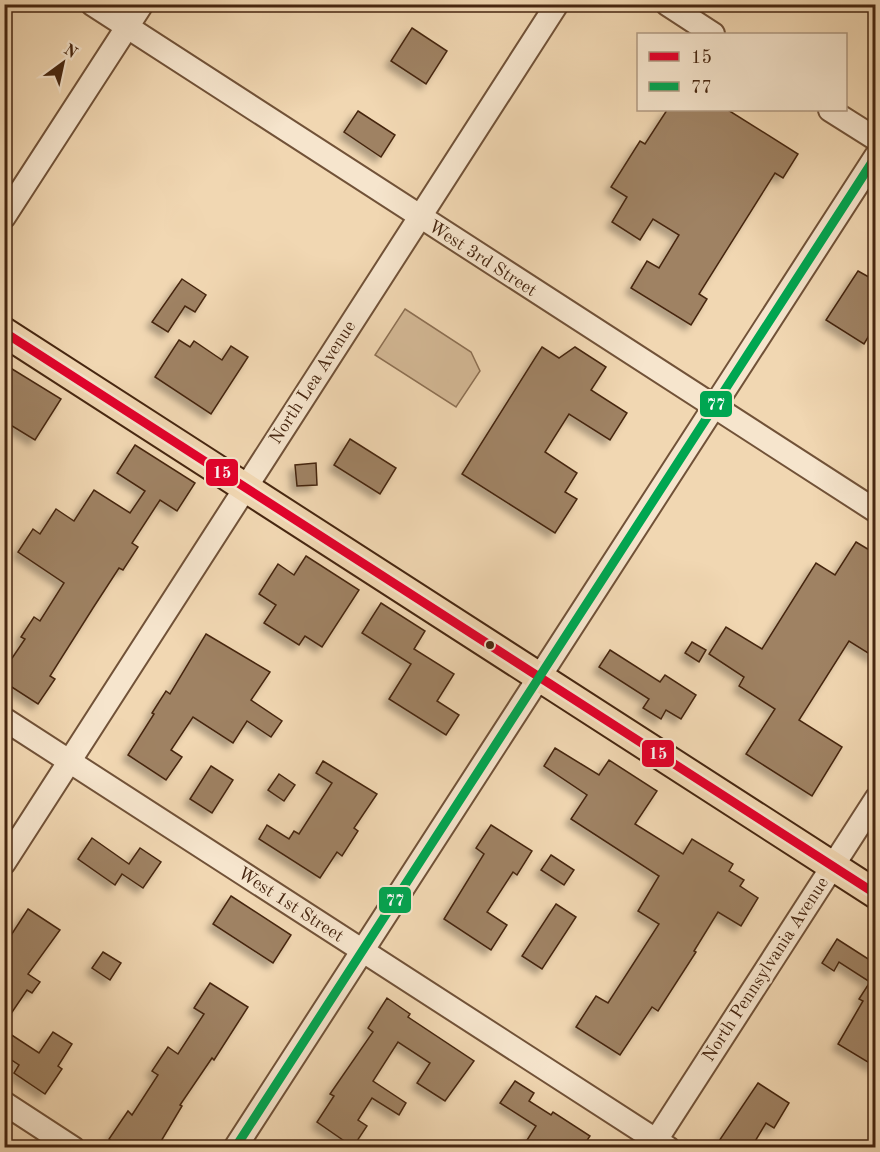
<svg xmlns="http://www.w3.org/2000/svg" width="880" height="1152" viewBox="0 0 880 1152" font-family="'Old Standard TT',serif">
	<style>
		.green { fill: #d4b996; stroke: #8d7053; stroke-width: 1.5 }
		.building { fill: #9f8264; stroke: #462610; stroke-width: 1.5; filter: url(#shadow) }
		.lines { fill: none; stroke-linecap: round; stroke-linejoin: round }
		.minor-casing { stroke: #715238; stroke-width: 26 }
		.major-casing { stroke: #462610; stroke-width: 32 }
		.minor { stroke: #f6e5cd; stroke-width: 22 }
		.major { stroke: #f1d7b2; stroke-width: 28 }
		.bus-1-casing { stroke: #f6e5cd; stroke-width: 14 }
		.bus-2-casing { stroke: #f6e5cd; stroke-width: 14 }
		.bus-1 { stroke: #e4002b; stroke-width: 9 }
		.bus-2 { stroke: #00a651; stroke-width: 9 }
		.bus-dot { fill: #462610; stroke: #f6e5cd; stroke-width: 2 }
		.labels { text-anchor: middle; stroke-width: 5; stroke-linejoin: round; paint-order: stroke }
		.street-label { font-size: 18px; fill: #462610; stroke: #f6e5cd }
		.line-badge { stroke: #f6e5cd; stroke-width: 2 }
		.badge-label { font-size: 16px; text-anchor: middle; font-weight: bold; fill: #fff }
	</style>
	<defs>
		<filter id="shadow"><feDropShadow dx="-5.5" dy="5.5" stdDeviation="3" flood-color="#0004"/></filter>
	</defs>
	<rect width="100%" height="100%" fill="#f1d7b2"/>
	<filter id="stains"><feTurbulence type="fractalNoise" baseFrequency=".00333" numOctaves="4"/><feColorMatrix values="0 0 0 0 .2 0 0 0 0 .09 0 0 0 0 .02 0 0 0 .5 -.17"/></filter>
	<radialGradient id="worn" r=".72"><stop offset=".6" stop-color="#630" stop-opacity="0"/><stop offset="1" stop-color="#630" stop-opacity=".3"/></radialGradient>
	<path class="green" d="M405 309 471 352 480 371 456 407 375 355Z"/>
	<g class="building">
		<path d="M412 28 447 51 426 84 391 61Z"/>
		<path d="M667 110H728L798 154 783 178 775 173 699 294 707 299 691 325 631 288 647 261 659 268 679 235 653 219 640 240 612 222 627 197 611 187 640 141 645 144Z"/>
		<path d="M358 111 395 135 381 157 344 132Z"/>
		<path d="M858 271 876 281V324L864 344 826 320Z"/>
		<path d="M182 279 206 295 195 312 185 306 168 332 152 322Z"/>
		<path d="M179 340 190 347 194 341 222 360 231 346 248 357 211 414 155 377Z"/>
		<path d="M542 347 559 358 575 347 606 367 591 390 627 413 610 440 569 414 545 452 577 473 565 492 577 499 555 533 462 474Z"/>
		<path d="M4 364 61 399 35 440 4 421Z"/>
		<path d="M350 439 396 468 380 494 334 465Z"/>
		<path d="M135 445 195 483 177 511 160 500 132 543 138 547 123 570 119 568 93 608 50 676 55 679 38 704 4 682V670L25 639 21 637 34 617 40 621 64 583 18 552 33 529 40 534 56 509 74 521 94 490 130 513 145 491 117 473Z"/>
		<path d="M316 463 317 485 297 486 295 465Z"/>
		<path d="M856 542 876 554V658L849 641 799 720 842 747 812 796 746 754 775 709 739 686 744 677 709 654 726 627 762 649 816 563 835 575Z"/>
		<path d="M306 556 359 590 322 647 305 636 299 645 264 623 276 605 259 594 278 564 294 575Z"/>
		<path d="M381 603 425 631 414 649 454 674 437 701 459 715 446 735 389 699 411 664 362 633Z"/>
		<path d="M206 634 270 672 251 700 282 721 271 737 247 721 233 743 193 717 171 750 182 757 166 780 128 755 154 714 152 713 166 691 170 694Z"/>
		<path d="M692 642 706 650 699 662 685 653Z"/>
		<path d="M610 650 660 682 665 675 696 695 681 719 666 710 661 719 643 708 649 699 599 667Z"/>
		<path d="M555 748 599 775 609 760 657 791 635 824 683 854 692 839 733 864 729 871 744 880 740 886 758 898 741 926 718 912 694 951 696 952 658 1011 652 1007 620 1055 576 1027 596 996 608 1003 659 924 638 911 659 876 571 819 587 795 544 766Z"/>
		<path d="M323 761 377 794 354 828 358 831 342 856 337 852 320 878 259 839 267 825 289 839 294 831 299 834 332 783 316 773Z"/>
		<path d="M211 766 233 780 212 813 190 799Z"/>
		<path d="M279 774 295 785 284 801 268 790Z"/>
		<path d="M491 825 532 851 517 875 513 872 487 912 507 925 491 950 444 919 484 854 476 848Z"/>
		<path d="M92 838 129 864 140 848 161 862 143 888 122 874 115 885 78 859Z"/>
		<path d="M551 855 574 870 564 885 541 870Z"/>
		<path d="M231 896 291 935 273 963 213 924Z"/>
		<path d="M556 904 576 917 542 969 522 956Z"/>
		<path d="M28 909 60 930 28 974 40 982 32 993 27 990 4 1024V946Z"/>
		<path d="M837 939 876 964V1067L838 1044 863 1001 859 999 870 982 839 962 834 971 822 963Z"/>
		<path d="M103 952 121 963 110 980 92 968Z"/>
		<path d="M210 983 248 1007 214 1060 212 1058 180 1105 182 1106 157 1148H122L109 1139 128 1111 132 1115 158 1075 152 1071 168 1047 178 1054 204 1014 194 1008Z"/>
		<path d="M387 998 410 1014 408 1017 474 1061 445 1101 417 1083 430 1063 398 1042 373 1081 406 1103 399 1115 372 1098 358 1120 367 1126 353 1147 317 1122 334 1096 330 1094 373 1032 368 1028Z"/>
		<path d="M4 1030 39 1053 53 1032 72 1044 58 1066 62 1069 45 1094 14 1073 19 1065 4 1055Z"/>
		<path d="M515 1081 534 1093 529 1101 551 1115 553 1112 590 1136 582 1148H522L536 1126 500 1103Z"/>
		<path d="M758 1083 789 1103 774 1128 766 1123 751 1148H729L719 1141Z"/>
	</g>
	<g class="lines">
		<g class="minor-casing">
			<g id="minor">
				<path d="M92 4 876 511"/>
				<path d="M667 4 713 34"/>
				<path d="M830 110 876 139"/>
				<path d="M4 217 142 4"/>
				<path d="M4 719 668 1148"/>
				<path d="M4 863 557 4"/>
				<path d="M4 1103 73 1148"/>
				<path d="M235 1148 876 156"/>
				<path d="M651 1148 876 799"/>
			</g>
		</g>
		<g class="major-casing">
			<path id="major" d="M4 332 876 894"/>
		</g>
		<use href="#minor" class="minor"/>
		<use href="#major" class="major"/>
		<g class="bus-1-casing">
			<path id="bus-1" d="M4 332 876 894"/>
		</g>
		<g class="bus-2-casing">
			<path id="bus-2" d="M235 1148 876 156"/>
		</g>
		<use href="#bus-1" class="bus-1"/>
		<use href="#bus-2" class="bus-2"/>
	</g>
	<circle class="bus-dot" cx="490" cy="645" r="5"/>
	<g class="labels">
		<g class="street-label">
			<text transform="translate(483 258) rotate(33)" y="6">West 3rd Street</text>
			<text transform="translate(312 382) rotate(-57)" y="6">North Lea Avenue</text>
			<text transform="translate(291 904) rotate(33)" y="6">West 1st Street</text>
			<text transform="translate(765 969) rotate(-57)" y="6">North Pennsylvania Avenue</text>
		</g>
	</g>
	<g class="line-badge">
		<rect x="699" y="390" width="34" height="28" rx="6" fill="#00a651"/>
		<rect x="205" y="458" width="34" height="29" rx="6" fill="#e4002b"/>
		<rect x="641" y="739" width="34" height="29" rx="6" fill="#e4002b"/>
		<rect x="378" y="886" width="34" height="28" rx="6" fill="#00a651"/>
	</g>
	<g class="badge-label">
		<text x="716" y="410">77</text>
		<text x="222" y="478">15</text>
		<text x="658" y="759">15</text>
		<text x="395" y="906">77</text>
	</g>
	<rect width="880" height="1152" fill="none" stroke="#f1d7b2" stroke-width="24"/>
	<rect x="6" y="6" width="868" height="1140" fill="none" stroke="#462610" stroke-width="3"/>
	<rect x="12" y="12" width="856" height="1128" fill="none" stroke="#462610" stroke-width="1.5"/>
	<rect x="637" y="33" width="210" height="78" fill="#f6e5cd" stroke="#b09981" stroke-width="1.5"/>
	<rect x="649" y="52" width="30" height="9" fill="#e4002b" stroke="#b09981" stroke-width="1.5"/>
	<text x="691" y="63" font-size="18" fill="#462610">15</text>
	<rect x="649" y="82" width="30" height="9" fill="#00a651" stroke="#b09981" stroke-width="1.5"/>
	<text x="691" y="93" font-size="18" fill="#462610">77</text>
	<g transform="translate(63 63) rotate(33)" stroke="#f6e5cd" stroke-width="4.5" paint-order="stroke">
	<path d="M0-4.5L10 22L0 15L-10 22Z" fill="#462610"/>
	<text y="-9" font-size="16" font-weight="bold" text-anchor="middle" fill="#462610">N</text>
	</g>
	<rect width="100%" height="100%" filter="url(#stains)"/>
	<rect width="100%" height="100%" fill="url(#worn)"/>
</svg>
